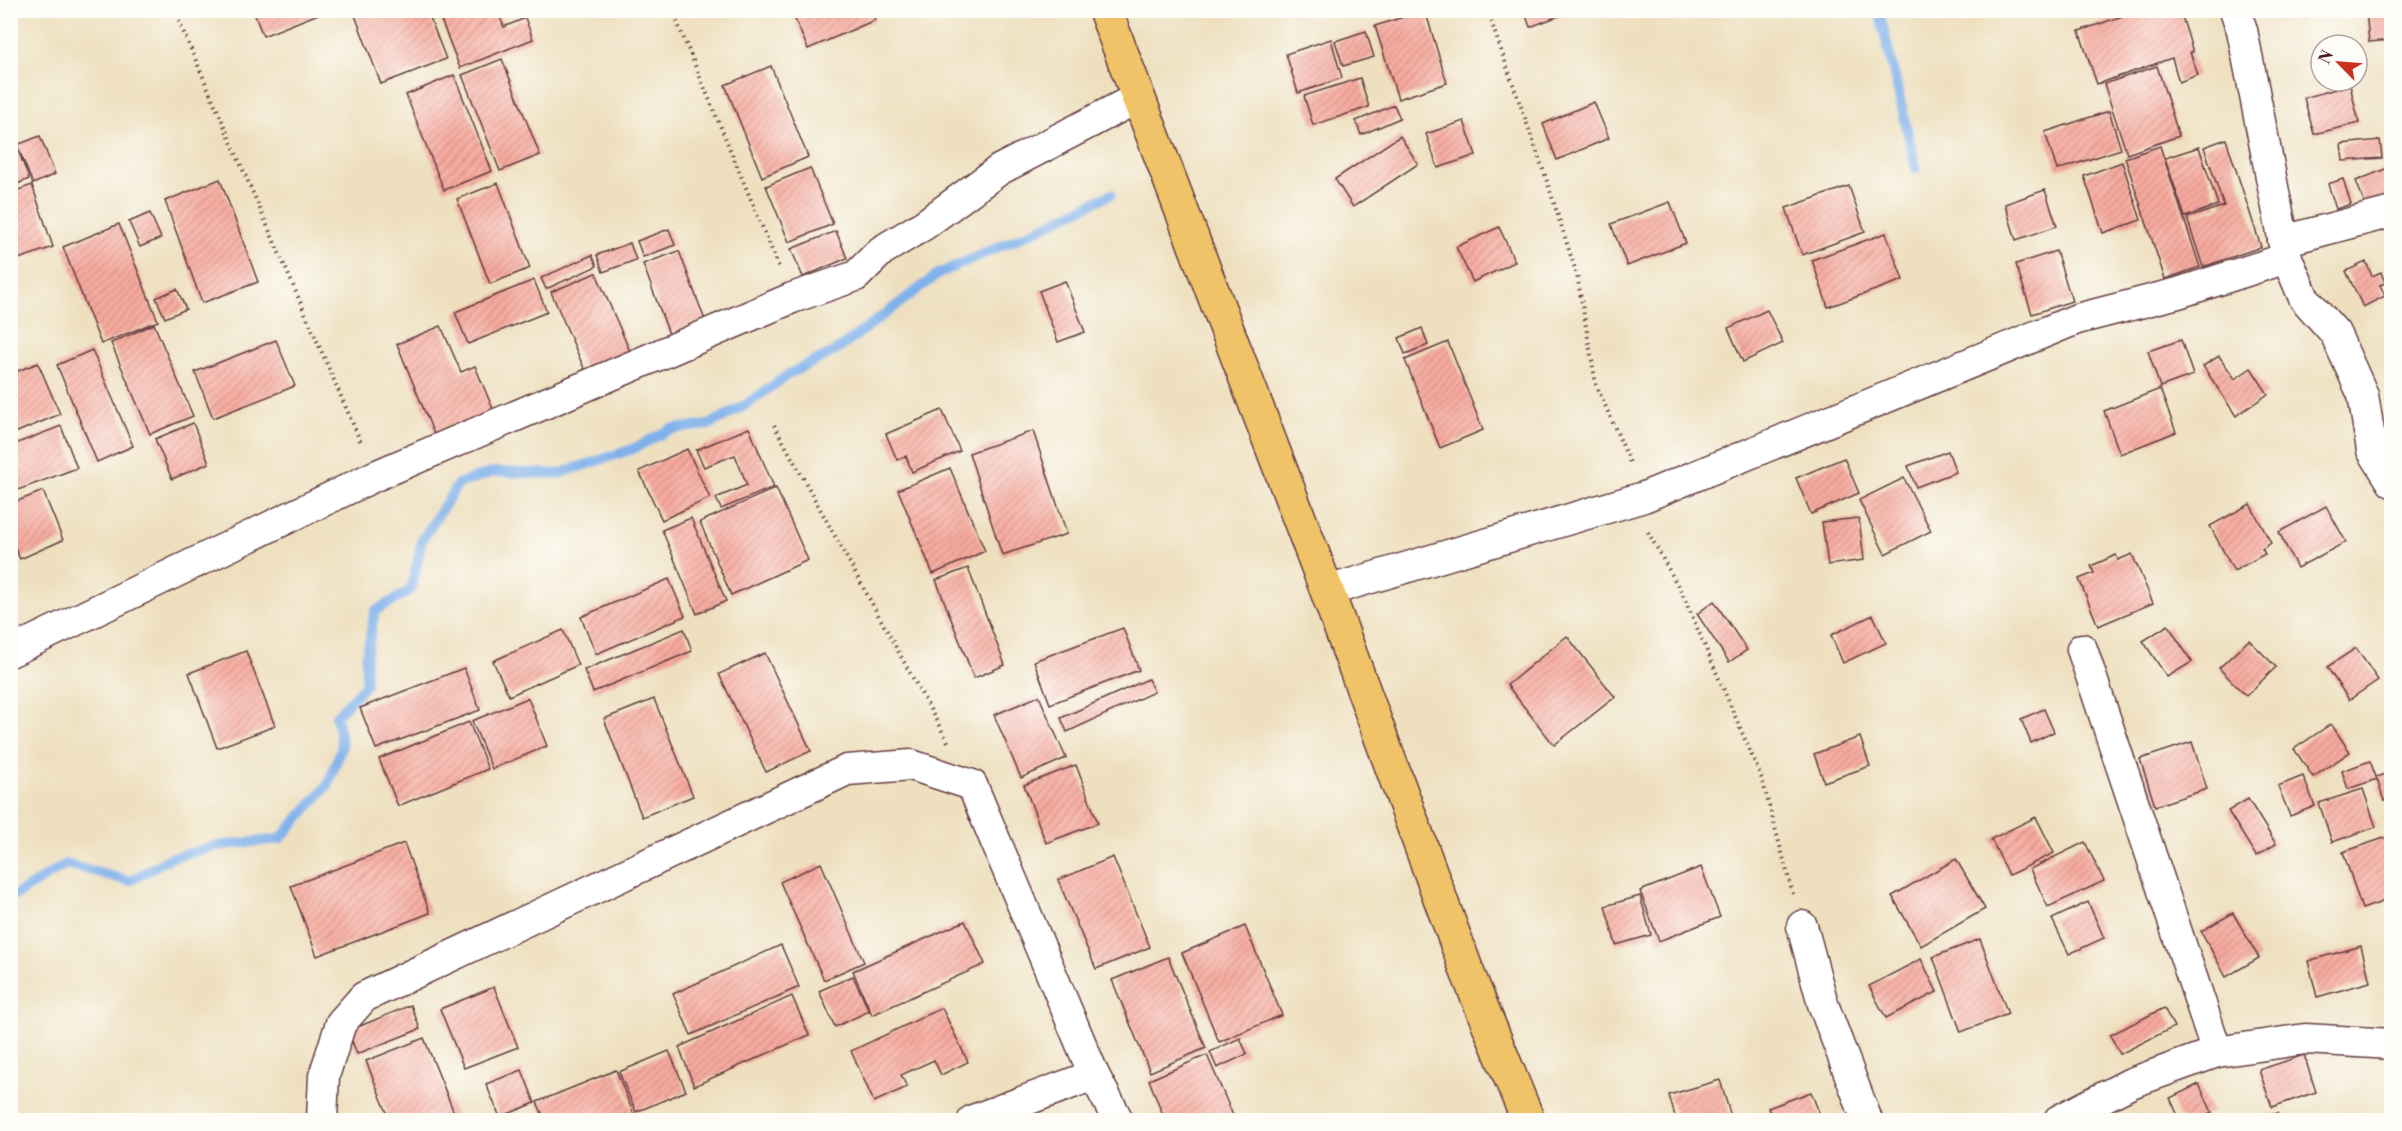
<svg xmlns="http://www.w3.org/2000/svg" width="2402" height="1131" viewBox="0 0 2402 1131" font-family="'Libre Bodoni',serif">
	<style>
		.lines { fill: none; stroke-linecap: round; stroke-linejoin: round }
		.stream { stroke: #7fb1eb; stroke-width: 10 }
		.building { fill: url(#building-hatch) }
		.street-casing { stroke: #633c41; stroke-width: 33 }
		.primary-casing { stroke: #633c41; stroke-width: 36 }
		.path { stroke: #633c41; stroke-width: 4; stroke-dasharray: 1.5 4.5; stroke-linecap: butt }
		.street { stroke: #fff; stroke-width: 30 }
		.primary { stroke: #f0c369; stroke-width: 33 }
	</style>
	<defs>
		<pattern id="building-hatch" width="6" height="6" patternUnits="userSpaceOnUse" patternTransform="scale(1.5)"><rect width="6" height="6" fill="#f8ab9f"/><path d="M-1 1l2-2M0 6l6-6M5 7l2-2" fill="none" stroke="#cb8b82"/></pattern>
	</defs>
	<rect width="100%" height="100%" fill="#fdfcf7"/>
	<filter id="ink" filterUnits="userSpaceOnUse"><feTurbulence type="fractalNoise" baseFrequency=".0167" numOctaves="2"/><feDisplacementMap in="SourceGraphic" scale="12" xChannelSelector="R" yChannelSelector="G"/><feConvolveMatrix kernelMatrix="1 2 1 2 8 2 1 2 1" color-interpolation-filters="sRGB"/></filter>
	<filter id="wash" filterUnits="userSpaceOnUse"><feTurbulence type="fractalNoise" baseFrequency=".008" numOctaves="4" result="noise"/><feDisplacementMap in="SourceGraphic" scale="24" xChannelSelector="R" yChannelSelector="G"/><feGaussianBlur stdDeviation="1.35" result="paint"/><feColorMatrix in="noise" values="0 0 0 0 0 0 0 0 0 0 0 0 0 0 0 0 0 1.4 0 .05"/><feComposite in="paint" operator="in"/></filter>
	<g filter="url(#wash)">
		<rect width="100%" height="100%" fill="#eee0bf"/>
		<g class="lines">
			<g class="stream">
				<path d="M1879 10 1916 168"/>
				<path d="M10 896 16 895 66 864 130 881 170 858 216 846 280 839 328 785 342 746 336 716 366 684V657L375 611 411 590 422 540 458 484 493 472 558 474 633 449 671 429 709 425 747 404 789 374 837 350 940 273 1028 234 1111 194"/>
			</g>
		</g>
		<g id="blocks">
			<g class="building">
				<path d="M253 10H326V11L263 36Z"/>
				<path d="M353 10H427L446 59 381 84Z"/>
				<path d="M437 10H497L504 27 525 18 533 39 460 68Z"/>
				<path d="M791 10H871L875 20 808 49Z"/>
				<path d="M1425 10 1447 83 1398 99 1375 26Z"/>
				<path d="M1524 10H1572V11L1530 27Z"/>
				<path d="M2140 10H2180L2193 52H2190L2198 75 2179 82 2172 58 2097 84 2079 31Z"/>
				<path d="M2302 10H2325V11L2304 18Z"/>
				<path d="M2366 10H2391V40L2369 42Z"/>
				<path d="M1366 31 1374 57 1343 66 1335 41Z"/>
				<path d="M1331 39 1342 78 1298 93 1286 54Z"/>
				<path d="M502 59 540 155 500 171 462 75Z"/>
				<path d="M771 66 808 157 762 177 725 85Z"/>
				<path d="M2157 66 2179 136 2127 154 2104 84Z"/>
				<path d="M454 75 492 171 444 190 406 95Z"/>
				<path d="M1360 78 1369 107 1313 125 1304 96Z"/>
				<path d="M2350 85 2359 123 2314 134 2304 98Z"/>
				<path d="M1594 102 1609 138 1557 160 1543 124Z"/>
				<path d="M1394 105 1400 118 1361 135 1356 121Z"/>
				<path d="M2109 111 2121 149 2057 170 2045 132Z"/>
				<path d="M1464 121 1476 155 1438 168 1426 134Z"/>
				<path d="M10 128 17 145 10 148Z"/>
				<path d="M40 136 55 174 33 184 17 145Z"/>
				<path d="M1400 136 1418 164 1353 207 1335 179Z"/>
				<path d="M2226 139 2261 247 2203 267 2187 218 2224 206 2204 147Z"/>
				<path d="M2380 140 2382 158 2343 161 2341 144Z"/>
				<path d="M2160 146 2200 267 2165 279 2125 158Z"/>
				<path d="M17 147 29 179 10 187V149Z"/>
				<path d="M2199 147 2218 205 2185 217 2165 158Z"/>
				<path d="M2122 162 2141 220 2103 233 2084 176Z"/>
				<path d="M2390 167 2391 205 2369 214 2356 181Z"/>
				<path d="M810 168 833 224 789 242 766 186Z"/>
				<path d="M220 179 258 282 202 303 165 201Z"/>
				<path d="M2343 179 2351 204 2336 209 2328 184Z"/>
				<path d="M498 183 530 268 490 284 457 199Z"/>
				<path d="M32 185 53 247 10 262V193Z"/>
				<path d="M1849 186 1865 232 1802 255 1786 208Z"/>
				<path d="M2045 190 2057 226 2016 240 2005 204Z"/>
				<path d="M1670 202 1686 243 1627 266 1611 224Z"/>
				<path d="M150 213 161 238 140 247 129 222Z"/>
				<path d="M119 224 158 321 101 344 63 247Z"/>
				<path d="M1499 227 1515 262 1473 282 1456 247Z"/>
				<path d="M669 229 675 245 643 257 637 241Z"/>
				<path d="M836 231 847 258 803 277 791 249Z"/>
				<path d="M1886 233 1903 280 1828 307 1812 260Z"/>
				<path d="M630 243 636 260 603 272 597 255Z"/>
				<path d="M679 251 705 320 669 334 643 264Z"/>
				<path d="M2056 251 2072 301 2032 314 2016 264Z"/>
				<path d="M592 255 597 266 546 289 541 278Z"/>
				<path d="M2366 262 2372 276 2381 272 2385 283 2380 285 2385 296 2363 307 2346 271Z"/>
				<path d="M596 273 632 356 587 375 551 292Z"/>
				<path d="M534 280 547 312 468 344 455 312Z"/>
				<path d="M1065 281 1085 332 1058 342 1039 291Z"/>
				<path d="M177 289 186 309 165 318 156 298Z"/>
				<path d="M1767 310 1783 343 1743 362 1728 328Z"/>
				<path d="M154 324 193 416 150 434 111 343Z"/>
				<path d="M441 326 461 372 475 366 495 414 436 439 397 344Z"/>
				<path d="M1422 328 1428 345 1405 354 1399 338Z"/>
				<path d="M276 340 295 386 213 418 195 372Z"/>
				<path d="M2181 340 2193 375 2160 387 2148 351Z"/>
				<path d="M1448 342 1483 430 1440 448 1405 360Z"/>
				<path d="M92 350 133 446 97 462 57 365Z"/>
				<path d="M2219 356 2235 379 2251 368 2268 394 2236 416 2203 366Z"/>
				<path d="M38 363 60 414 10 435V374Z"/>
				<path d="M2160 389 2176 432 2120 454 2104 411Z"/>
				<path d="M942 410 960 451 912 472 906 456 897 460 886 434Z"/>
				<path d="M193 423 209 463 172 479 155 439Z"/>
				<path d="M61 426 77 468 10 493V446Z"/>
				<path d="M749 428 774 487 721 509 716 498 747 485 735 455 704 467 696 450Z"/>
				<path d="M1033 431 1067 534 1002 555 969 453Z"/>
				<path d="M687 449 710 498 662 520 639 471Z"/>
				<path d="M1948 451 1956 472 1916 487 1908 466Z"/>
				<path d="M1844 458 1859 493 1811 514 1796 478Z"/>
				<path d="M950 468 985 551 933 574 898 490Z"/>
				<path d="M1904 478 1931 531 1885 554 1859 500Z"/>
				<path d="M776 488 808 560 731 595 700 522Z"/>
				<path d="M43 491 63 540 20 559 10 535V504Z"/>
				<path d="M2250 504 2271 543 2262 549 2265 554 2234 571 2210 526Z"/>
				<path d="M2326 506 2346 542 2297 568 2279 532Z"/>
				<path d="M691 518 726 601 697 614 662 530Z"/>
				<path d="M1859 518 1864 560 1828 565 1822 522Z"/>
				<path d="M2132 554 2153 603 2098 626 2079 579 2094 573 2091 566 2116 555 2118 560Z"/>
				<path d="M968 568 1005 665 974 678 936 580Z"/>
				<path d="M669 579 685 616 596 654 581 617Z"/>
				<path d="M1714 601 1747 650 1729 662 1697 614Z"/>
				<path d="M1873 615 1886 643 1843 663 1831 635Z"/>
				<path d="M2168 625 2192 662 2167 677 2143 641Z"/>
				<path d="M1123 628 1139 670 1050 704 1034 661Z"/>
				<path d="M684 629 692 651 593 692 584 670Z"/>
				<path d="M563 630 578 665 509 696 493 661Z"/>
				<path d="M1567 636 1615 697 1554 745 1507 685Z"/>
				<path d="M2249 640 2276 667 2246 696 2219 668Z"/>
				<path d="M2356 648 2378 680 2349 700 2327 667Z"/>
				<path d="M246 651 275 726 217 748 189 673Z"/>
				<path d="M765 653 811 751 766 772 719 674Z"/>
				<path d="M464 668 480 710 376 749 360 708Z"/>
				<path d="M1148 679 1154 692 1067 732 1061 718Z"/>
				<path d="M1039 696 1066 758 1021 778 994 715Z"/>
				<path d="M528 698 547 746 492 769 472 721Z"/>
				<path d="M654 699 693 796 642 817 604 719Z"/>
				<path d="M2044 709 2054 732 2031 743 2021 719Z"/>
				<path d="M469 722 488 769 398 806 379 759Z"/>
				<path d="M2331 724 2350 752 2313 777 2294 749Z"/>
				<path d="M1860 737 1870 766 1824 782 1814 754Z"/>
				<path d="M2192 742 2207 789 2155 806 2140 759Z"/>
				<path d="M2370 761 2376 777 2391 772V799L2384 801 2377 779 2348 789 2342 771Z"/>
				<path d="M1076 765 1098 823 1046 843 1024 785Z"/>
				<path d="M2303 776 2315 806 2290 816 2278 786Z"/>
				<path d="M2363 789 2376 827 2332 842 2319 803Z"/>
				<path d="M2248 799 2276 844 2256 856 2228 811Z"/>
				<path d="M2036 817 2054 853 2009 875 1991 839Z"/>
				<path d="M2387 837 2391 850V899L2362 909 2343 852Z"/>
				<path d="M2085 842 2104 881 2048 907 2030 869Z"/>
				<path d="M404 843 430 913 317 956 291 886Z"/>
				<path d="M1113 857 1150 947 1096 969 1058 880Z"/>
				<path d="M1956 859 1985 909 1921 946 1892 896Z"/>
				<path d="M821 863 864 962 824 980 780 882Z"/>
				<path d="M1701 867 1720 917 1659 941 1640 891Z"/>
				<path d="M1640 896 1651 935 1616 945 1605 906Z"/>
				<path d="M2088 902 2104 938 2069 954 2052 919Z"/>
				<path d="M2233 913 2259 958 2226 977 2201 931Z"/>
				<path d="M965 921 985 964 872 1015 853 971Z"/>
				<path d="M1245 926 1282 1015 1219 1042 1182 953Z"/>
				<path d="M1980 939 2008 1014 1961 1032 1933 957Z"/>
				<path d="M781 945 799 987 691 1035 673 994Z"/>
				<path d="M2361 946 2370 982 2317 997 2308 961Z"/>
				<path d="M1168 957 1206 1048 1150 1072 1112 980Z"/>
				<path d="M1921 959 1937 992 1886 1018 1869 986Z"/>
				<path d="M853 976 869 1011 835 1027 819 991Z"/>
				<path d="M494 987 518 1047 464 1068 440 1009Z"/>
				<path d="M792 996 809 1035 694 1086 679 1047Z"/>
				<path d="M411 1005 420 1029 357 1054 348 1031Z"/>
				<path d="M942 1008 968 1062 941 1075 934 1060 901 1075 907 1087 874 1102 851 1051Z"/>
				<path d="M2164 1008 2174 1027 2120 1054 2110 1035Z"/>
				<path d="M424 1038 457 1120H390L366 1061Z"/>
				<path d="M1240 1038 1247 1054 1217 1068 1210 1052Z"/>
				<path d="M669 1051 686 1091 636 1112 619 1072Z"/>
				<path d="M1207 1055 1235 1120H1165L1149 1080Z"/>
				<path d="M2304 1055 2316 1092 2272 1107 2259 1070Z"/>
				<path d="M522 1070 535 1103 500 1117 486 1084Z"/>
				<path d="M616 1070 636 1120H545L537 1102Z"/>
				<path d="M1720 1080 1732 1120H1676L1669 1095Z"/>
				<path d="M2199 1084 2212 1112 2194 1120H2180L2170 1098Z"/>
				<path d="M1811 1092 1822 1120H1773L1768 1108Z"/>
				<path d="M2278 1113 2280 1120H2253Z"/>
				<path d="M2391 1115V1120H2361V1118Z"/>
			</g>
		</g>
	</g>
	<g filter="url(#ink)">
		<use href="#blocks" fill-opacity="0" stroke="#633c41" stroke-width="1.5"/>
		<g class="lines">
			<g class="street-casing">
				<g id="street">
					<path d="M2235 10 2242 30 2287 258"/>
					<path d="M2283 241 2392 212"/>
					<path d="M1327 591 1644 497 2077 319 2178 293 2287 258 2304 298 2335 333 2363 395 2372 450 2392 482"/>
					<path d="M2082 649 2217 1052"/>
					<path d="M10 652 375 476 792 298 856 276 881 251 924 225 999 170 1137 98"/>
					<path d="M1802 926 1823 1004 1867 1120"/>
					<path d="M322 1120 324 1076 341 1023 364 997 847 770 911 765 972 785 1094 1075 1118 1120"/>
					<path d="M973 1120 1094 1075"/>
					<path d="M2059 1120 2131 1083 2217 1052 2305 1039 2392 1044"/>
				</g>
			</g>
			<g class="primary-casing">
				<path id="primary" d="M1105 10 1327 591 1468 974 1528 1120"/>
			</g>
			<g class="path">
				<path d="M174 10 362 445"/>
				<path d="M672 10 779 267"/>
				<path d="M1487 10 1545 175 1577 275 1596 384 1631 465"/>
				<path d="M774 425 948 742"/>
				<path d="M1648 532 1683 595 1762 779 1793 894"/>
			</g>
			<use href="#street" class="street"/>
			<use href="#primary" class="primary"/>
		</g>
	</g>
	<rect width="2402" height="1131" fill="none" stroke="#fdfcf7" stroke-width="36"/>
	<g transform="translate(2339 63) rotate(295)"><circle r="28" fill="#fdfcf7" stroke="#b5a4a5" stroke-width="1.5"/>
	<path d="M0-4.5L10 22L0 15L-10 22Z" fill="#c8321e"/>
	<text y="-9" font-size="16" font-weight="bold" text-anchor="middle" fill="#4a1f2b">N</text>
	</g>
</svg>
